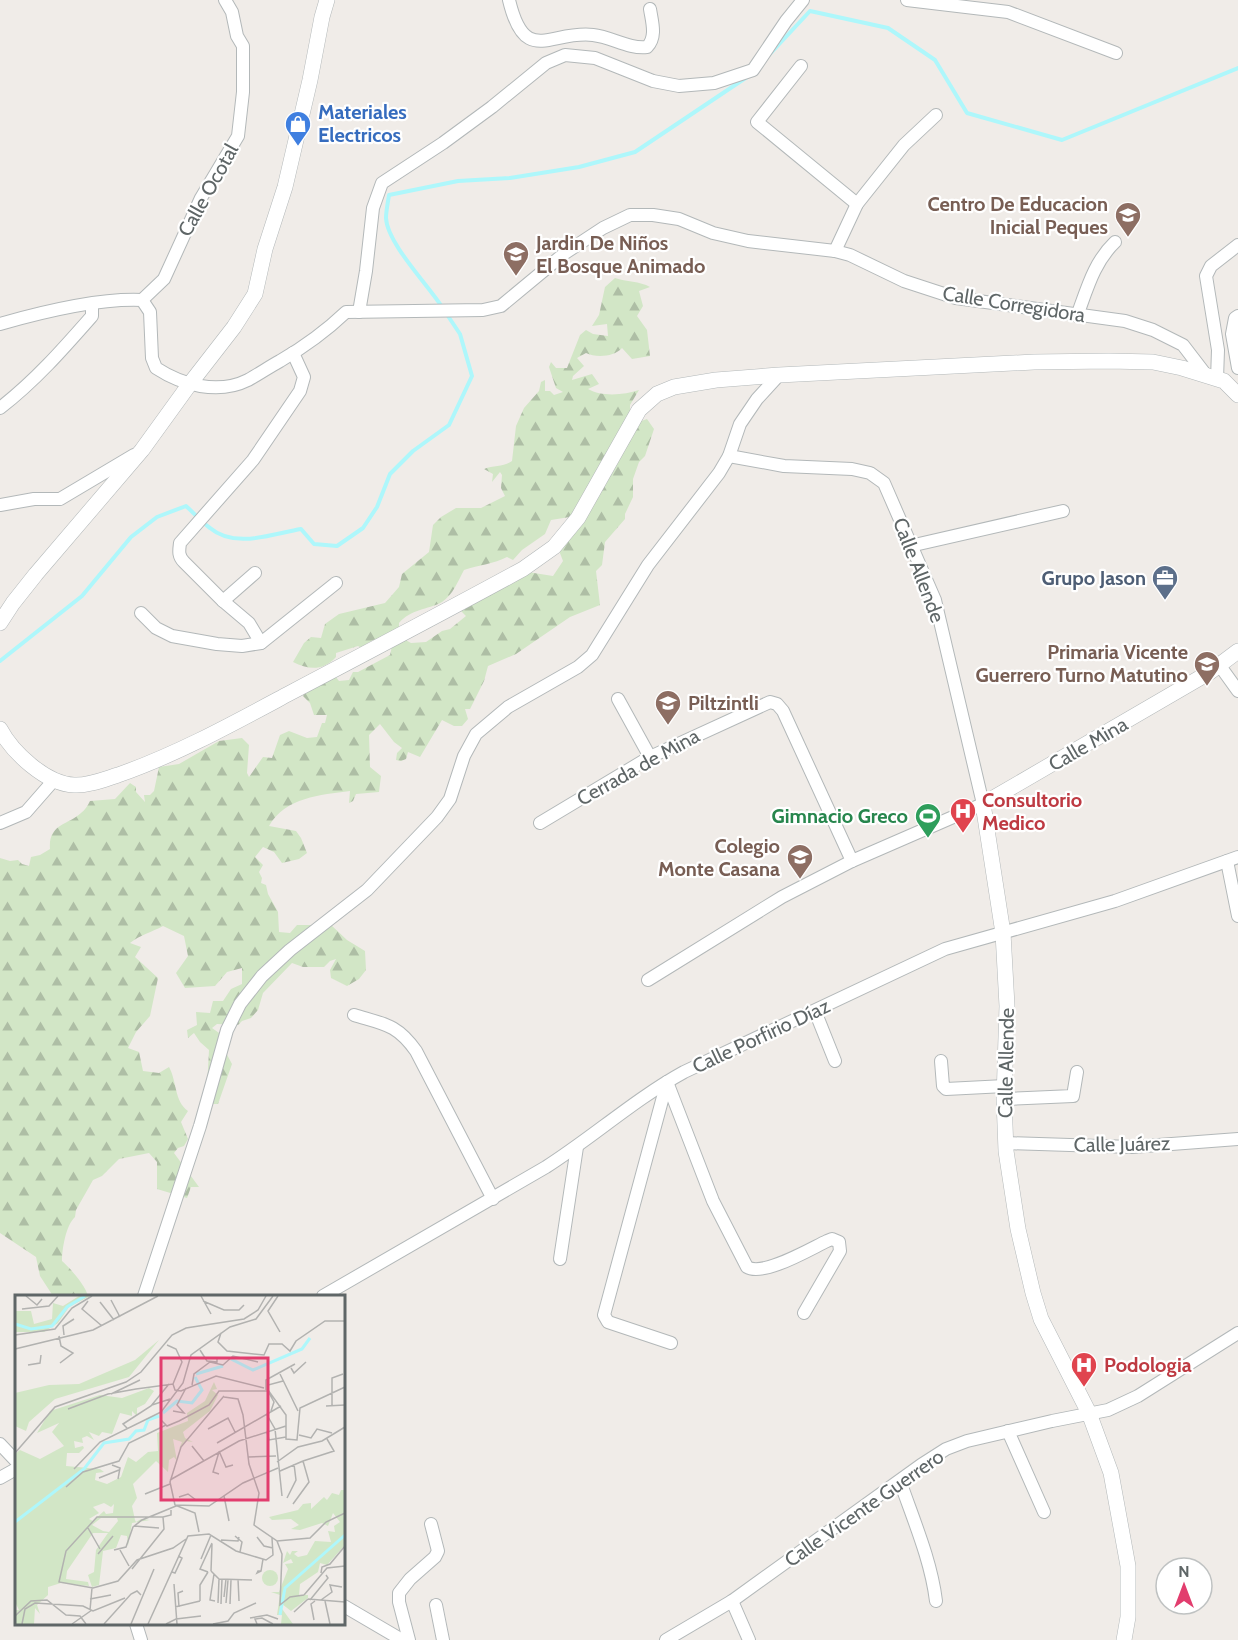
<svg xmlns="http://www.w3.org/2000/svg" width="1238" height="1640" viewBox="0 0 1238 1640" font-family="Cabin,sans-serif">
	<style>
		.forest { fill: url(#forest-firs) }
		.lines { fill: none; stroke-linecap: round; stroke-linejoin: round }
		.stream { stroke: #aef7fb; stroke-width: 4 }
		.minor-casing { stroke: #b3b8b9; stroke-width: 14 }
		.tertiary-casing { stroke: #b3b8b9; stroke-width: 16 }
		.minor { stroke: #fff; stroke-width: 12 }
		.tertiary { stroke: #fff; stroke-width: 15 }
		.labels { text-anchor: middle; stroke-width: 4.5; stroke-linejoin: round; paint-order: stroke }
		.shop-label { font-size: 20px; font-weight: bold; fill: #366cbe; stroke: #fff; text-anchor: start }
		.street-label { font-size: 20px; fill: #5f6667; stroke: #fff }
		.education-label { font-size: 20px; font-weight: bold; fill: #785e54; stroke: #fff; text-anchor: end }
		.service-label { font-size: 20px; font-weight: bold; fill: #4e5e75; stroke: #fff; text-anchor: end }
		.health-label { font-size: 20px; font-weight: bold; fill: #be3a42; stroke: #fff; text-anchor: start }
		.leisure-label { font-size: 20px; font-weight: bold; fill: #27864d; stroke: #fff; text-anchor: end }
		.inset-river { fill: none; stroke: #aef7fb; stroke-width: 3 }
		.inset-road { fill: none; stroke: #b2b2b0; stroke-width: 1.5 }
		.view { fill: #e23d6e; fill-opacity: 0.15; stroke: #e23d6e; stroke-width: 3 }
		.inset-edge { fill: none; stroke: #5f6667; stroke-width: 3 }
	</style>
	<defs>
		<pattern id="forest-firs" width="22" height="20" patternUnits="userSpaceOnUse" patternTransform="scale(1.5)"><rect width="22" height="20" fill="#d2e6c6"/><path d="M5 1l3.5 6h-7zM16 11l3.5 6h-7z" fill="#aebea5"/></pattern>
	</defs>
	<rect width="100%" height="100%" fill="#f0ece8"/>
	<path class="forest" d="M615 278C626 282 640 281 650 287L639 291 643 306 637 316 647 330 650 356 632 359 622 348C614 357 596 358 586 353L577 358 584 366 573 376 572 380 592 374 599 384 588 389C602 397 624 395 639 390L630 405V416L618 432 622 440 630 425 647 419 654 429 645 456 639 462 633 479V497L625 514V519L605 542 602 565 596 571 600 605 570 617 516 654 488 666 484 681 470 709H465L468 719 462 726H454L442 720 420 757 408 752 406 759 401 761 396 760 397 753 402 748 394 742 380 724 369 735 370 767 381 776 379 792 356 794 353 801 349 803 350 791C320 795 286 797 269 826L296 831 301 838 307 853 299 859 282 863 274 852 263 847 255 857 263 865 259 872 262 878 261 883 266 885 268 894 278 912 279 932 290 933 297 925H331L347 940 365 951 366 970 359 979 347 986 331 978 330 970 336 959 330 961 324 967H303L292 963 263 993 258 1010 251 1018 242 1021 238 1025 217 1024 212 1028 222 1035 224 1049 232 1064 218 1104H211L207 1088 209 1050 200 1042 194 1033 188 1038 187 1030 197 1025 196 1012 210 1013 213 1001H223L231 989 242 984V968L227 972 215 986 185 988 176 973 188 956 184 936 163 926C152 932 140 935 130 943L141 947 135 957 158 978 150 1016 136 1032 128 1048 139 1052 143 1071 159 1073 169 1067C177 1081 174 1101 188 1111L181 1122 188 1139 184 1146 178 1148 174 1153 199 1187H191L187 1198 157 1189V1162L149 1153 119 1159 102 1176 93 1180 76 1210 75 1217C66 1225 62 1249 62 1261 71 1269 85 1285 88 1296H53L40 1276 36 1257 0 1233V858L10 861 18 860 22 864 29 866 31 857 40 855 50 849C48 824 68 825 81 813 85 810 88 805 90 801L115 799 130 783 136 787V792L145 802 144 795H150L154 791 159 767 179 764 219 741 242 738 249 745 247 773 249 777 263 757 272 758 280 735 289 731 307 738 317 737 322 723H325L327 715H314L310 703 303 696 308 689 335 676 339 681 349 680 353 672H358L390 655 393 642 400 637 411 643 426 642 442 631 450 629 466 616 459 609 509 569 553 576 563 561 558 548 576 516 551 520 545 534 522 550 513 560 507 557C494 564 479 565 464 570 458 581 453 595 442 602 427 610 411 609 399 623V629L395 636 373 640 366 644 370 653 358 646 336 653V657C323 671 309 670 293 662L304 643 311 637 321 638 325 624 339 614 385 603 399 587 402 574 429 552 433 525 441 517 456 508H481L505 496 501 488 502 475 500 472 492 482 493 474 484 469C494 465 503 467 512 461L516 426 524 408 539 391 541 382 545 380V391H550L554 395 563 392 556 388 549 367 551 362 556 368H567L580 335 586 330 593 334 608 336 607 324 592 326 599 315 605 287Z"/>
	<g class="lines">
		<g class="stream">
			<path d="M769 55 810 11 888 28 935 60 967 113 1062 140 1238 68"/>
			<path d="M442 307C428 285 387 243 386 218 386 211 388 202 389 195L458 181 510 178 579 167 635 152 747 77"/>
			<path d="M0 661 82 596 131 537 157 517 186 506C194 513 201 522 210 528 235 549 272 534 301 529L314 544 337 546 363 528 377 507 390 474 413 451 449 425 472 376 460 334 446 313"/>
		</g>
		<g class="minor-casing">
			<g id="minor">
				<path d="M509 0C525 67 550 30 593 35 612 37 628 49 647 47 657 37 652 22 650 9"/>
				<path d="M907 0 1008 12 1116 53"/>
				<path d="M801 66 757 122 857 204"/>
				<path d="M835 251 857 204 904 145 936 115"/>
				<path d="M142 300 164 279 201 198 238 136 243 92V46L237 36 232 12 225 0"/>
				<path d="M359 312 366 271 373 208 382 183 443 143 492 107 546 63 565 55 595 58 653 81 679 86 714 83 753 70 786 21 803 0"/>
				<path d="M1077 316C1087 289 1094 262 1115 242"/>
				<path d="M0 324C42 312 98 298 142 300L150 312 152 358 156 368C182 385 218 395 248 380 259 374 269 367 280 361 304 347 326 331 346 312L483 310 501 306 565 253 603 228 630 215H653L679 219 713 233 748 241 835 251 850 255 904 281 956 298 1125 321 1153 330 1183 345 1206 375"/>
				<path d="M1238 368 1232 334 1235 318 1238 316"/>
				<path d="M1217 379 1218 350 1206 276 1211 266 1238 245"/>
				<path d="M0 408C35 381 63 349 92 316V305"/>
				<path d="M0 505 34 499H60L134 455"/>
				<path d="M910 546 1063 511"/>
				<path d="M223 601 255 573"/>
				<path d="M141 613 156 628 172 636 217 644 242 646 261 643 249 623 223 601 184 562C178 556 179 551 180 543L253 460 300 391 304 377 293 353"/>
				<path d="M261 643 336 583"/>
				<path d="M1220 666 1238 691"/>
				<path d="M618 699 650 757"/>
				<path d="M0 823 26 812 54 780"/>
				<path d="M540 823 650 757 770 702 777 704 783 711 852 861"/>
				<path d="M1227 861 1238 916"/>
				<path d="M648 980 782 897 852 861 983 804 935 600 884 483 870 473 852 469 784 466 729 456"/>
				<path d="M815 1011 835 1061"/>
				<path d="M354 1015C384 1024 397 1024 416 1051L493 1199"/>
				<path d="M941 1061 943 1086 946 1089 1005 1086"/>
				<path d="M667 1082 713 1201 747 1267C763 1277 810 1249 827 1241L832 1239 839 1242 840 1251 804 1313"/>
				<path d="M667 1082 604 1315 608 1322 671 1343"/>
				<path d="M1004 1099 1073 1096 1077 1072"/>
				<path d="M1005 1143 1132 1147 1238 1139"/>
				<path d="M560 1259 577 1147"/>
				<path d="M144 1296 200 1126 227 1030 240 1004 262 976 290 950 367 890 437 817 450 799 464 756 476 734 508 707 578 667 592 655 648 565 719 473 729 456 740 424 757 399 779 375"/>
				<path d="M323 1296 546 1167C593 1137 635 1099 684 1072L945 949 1115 901 1238 857"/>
				<path d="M1008 1431 1044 1512"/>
				<path d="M0 1444 16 1461"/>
				<path d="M0 1478 16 1469"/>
				<path d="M900 1481C913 1519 931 1560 936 1601"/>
				<path d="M732 1601 749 1640"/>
				<path d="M436 1605 443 1640"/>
				<path d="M344 1606 402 1640"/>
				<path d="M136 1624 141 1640"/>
				<path d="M409 1640 399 1602V1593L410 1579 435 1557 438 1551 431 1524"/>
				<path d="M666 1640 732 1601 921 1465 946 1449 967 1441 1052 1421 1108 1410 1138 1396 1238 1333"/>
			</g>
		</g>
		<g class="tertiary-casing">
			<g id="tertiary">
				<path d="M0 623 13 603 36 574 142 450 189 385 234 327 255 294 265 249 285 187 310 80 322 17 327 0"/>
				<path d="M0 729C12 752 46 784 74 785 88 786 105 779 118 775 178 754 234 723 290 693 368 652 446 611 523 569L554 547 578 518 639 410 657 394 674 387 716 380 779 375 1034 362 1109 361 1153 362 1182 368 1224 381 1238 395"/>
				<path d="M1124 1640 1128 1617V1566L1111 1473 1089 1413 1041 1319 1033 1293 1018 1229 1006 1151 1004 1099 1007 1006 1003 933 983 804 1210 672 1238 651"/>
			</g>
		</g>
		<use href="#minor" class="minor"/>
		<use href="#tertiary" class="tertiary"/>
	</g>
	<defs>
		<g id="shop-pin" transform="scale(1.35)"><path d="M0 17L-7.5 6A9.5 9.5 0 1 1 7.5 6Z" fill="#3f7fe0" stroke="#fff"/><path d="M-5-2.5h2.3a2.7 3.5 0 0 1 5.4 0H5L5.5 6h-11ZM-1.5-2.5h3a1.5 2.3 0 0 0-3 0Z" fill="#fff"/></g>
		<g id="school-pin" transform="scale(1.35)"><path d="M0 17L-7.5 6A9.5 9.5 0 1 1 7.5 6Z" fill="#8d6e63" stroke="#fff"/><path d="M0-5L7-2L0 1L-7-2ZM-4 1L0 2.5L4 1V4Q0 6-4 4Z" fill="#fff"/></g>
		<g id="office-pin" transform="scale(1.35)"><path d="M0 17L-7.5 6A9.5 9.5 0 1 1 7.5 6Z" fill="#5c6f8a" stroke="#fff"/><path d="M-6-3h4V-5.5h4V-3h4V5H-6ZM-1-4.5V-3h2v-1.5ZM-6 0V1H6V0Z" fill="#fff"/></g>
		<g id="hospital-pin" transform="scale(1.35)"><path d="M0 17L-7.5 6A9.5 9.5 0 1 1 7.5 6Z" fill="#e0444e" stroke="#fff"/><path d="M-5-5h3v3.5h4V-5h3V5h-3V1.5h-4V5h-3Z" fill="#fff"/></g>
		<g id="stadium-pin" transform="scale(1.35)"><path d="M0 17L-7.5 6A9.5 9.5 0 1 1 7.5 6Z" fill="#2e9e5b" stroke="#fff"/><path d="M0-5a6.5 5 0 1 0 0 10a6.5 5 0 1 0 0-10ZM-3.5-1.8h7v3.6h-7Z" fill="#fff"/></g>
	</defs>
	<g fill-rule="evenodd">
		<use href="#shop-pin" x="298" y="124"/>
		<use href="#school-pin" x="1128" y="215"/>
		<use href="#school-pin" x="516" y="254"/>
		<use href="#office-pin" x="1165" y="578"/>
		<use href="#school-pin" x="1207" y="664"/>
		<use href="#school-pin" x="668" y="703"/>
		<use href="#hospital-pin" x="963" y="811"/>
		<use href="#stadium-pin" x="928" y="816"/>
		<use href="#school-pin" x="800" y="857"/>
		<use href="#hospital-pin" x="1084" y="1365"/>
	</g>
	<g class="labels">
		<g class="shop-label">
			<text x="318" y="119">Materiales<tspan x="318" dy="23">Electricos</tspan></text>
		</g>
		<g class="street-label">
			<text transform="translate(208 190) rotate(-61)" y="7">Calle Ocotal</text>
			<text transform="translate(1014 304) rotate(9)" y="7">Calle Corregidora</text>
			<text transform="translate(919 570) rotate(69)" y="7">Calle Allende</text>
			<text transform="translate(1088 744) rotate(-30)" y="7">Calle Mina</text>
			<text transform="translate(638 767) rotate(-29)" y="7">Cerrada de Mina</text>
			<text transform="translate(761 1036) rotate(-25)" y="7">Calle Porfirio Díaz</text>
			<text transform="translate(1006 1063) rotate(-89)" y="7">Calle Allende</text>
			<text transform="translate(1122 1144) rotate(-1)" y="7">Calle Juárez</text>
			<text transform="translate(864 1508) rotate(-35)" y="7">Calle Vicente Guerrero</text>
		</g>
		<g class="education-label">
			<text x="1108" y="211">Centro De Educacion<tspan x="1108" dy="23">Inicial Peques</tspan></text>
			<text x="536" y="250" text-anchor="start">Jardin De Niños<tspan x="536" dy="23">El Bosque Animado</tspan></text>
			<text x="1188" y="659">Primaria Vicente<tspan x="1188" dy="23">Guerrero Turno Matutino</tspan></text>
			<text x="688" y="710" text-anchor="start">Piltzintli</text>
			<text x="780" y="853">Colegio<tspan x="780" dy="23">Monte Casana</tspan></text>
		</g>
		<g class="service-label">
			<text x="1146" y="585">Grupo Jason</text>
		</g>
		<g class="health-label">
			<text x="982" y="807">Consultorio<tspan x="982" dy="23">Medico</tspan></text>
			<text x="1104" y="1372">Podologia</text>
		</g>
		<g class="leisure-label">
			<text x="908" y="823">Gimnacio Greco</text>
		</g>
	</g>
	<g transform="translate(15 1295)">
		<rect width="330" height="330" fill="#f0ece8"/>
		<path d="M64 1H75L54 12 43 28 29 37H0V16H16L19 29 37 24 38 8 48 11ZM144 45 114 82 40 104 14 127 11 136 0 131V98L34 90 64 89 120 65ZM199 87 202 94 197 95 203 100 195 116 168 137 170 143 178 147 171 146 164 154 167 147 158 144 162 166 159 162 154 165 153 177 141 166 118 189 122 203 117 211 120 225 121 227 126 224 135 225 117 228 113 251 112 241 106 240 101 253 88 256 84 290 77 292 73 280 79 277 81 255 93 238H78L52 276 51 284 73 287 74 291 46 288 33 292V300L22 310 25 319 20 313 19 329H0V315H4L0 307V159L5 155 25 164 49 151 37 137 44 128 22 138 35 116 85 100 107 103 134 93 139 96 130 109 122 113V121L117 116V121L105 118 97 139 87 137 84 141 74 137 79 145 72 141 67 143 68 148 59 146 60 153 68 151 69 153 64 158H52L51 171 85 174 89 177 81 178 80 185 92 189 106 182 113 162 121 167 133 157 143 156 142 138 173 126 172 118 190 106ZM89 208 96 212 99 209 98 218 91 219 89 216 78 226 74 224 84 218 78 212ZM86 223H102L103 226 94 237 88 236 77 230ZM326 195H330V250L312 270 305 268 303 277 285 289 284 300H293V303L276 316 267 309 265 311 278 329H266L267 320H262L265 300 256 297H264L273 274 270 269 278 268 276 264 268 268 272 256 275 260 277 256H283L279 259 283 262 292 260 300 246 316 247 313 236 320 237 319 231 325 227 318 218 313 231 307 228 285 235 276 234 284 230 276 224 257 225 254 222 283 215 288 209 296 208V214L309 202 312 205 317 198 324 200Z" fill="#d2e6c6" fill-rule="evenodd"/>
		<path d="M247 283a8 8 0 1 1 16 0a8 8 0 1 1-16 0Z" fill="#d2e6c6"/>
		<path class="inset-river" d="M0 29 16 34 37 31 52 12 70 1M216 64 238 75 287 54 295 43M181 79 208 71M148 118 162 106 177 108 187 95 180 82M0 227 69 174 89 148 114 144 121 136 129 135 133 125 144 121M265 320 270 293 330 240"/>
		<path class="inset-road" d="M11 1 22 10 27 4M186 1 196 19M263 1 253 16 265 37M96 5 105 22M73 6 67 14 87 31M188 6 209 15H224L229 10M85 7 99 25M7 14 34 11 43 1M206 38 203 47 212 56 249 60 254 49H267L275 56 281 46 310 26H330M0 40 40 34 57 13 77 1M49 40 48 31 59 24M44 41 46 51 58 58 45 68M152 50 161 54 167 67 158 89M0 54 78 35 143 1M185 55 192 66 202 67V63M13 70 25 68 26 60M276 73 279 78 291 67M265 79 283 116M177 90 179 79 195 67 208 70 218 61 243 67M253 94V90L268 86M251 95V85L280 69M253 95 271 120V144L282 145 285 113 330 92M252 96H204L194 110 164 126 152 131 146 125V117L168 88 176 60 215 32 241 24 258 1M254 98 259 107 256 116M96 99 125 85M209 102 223 104 228 120 234 169 244 198 239 230 262 246 267 259 265 310 275 302 289 300M137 110 155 104M311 111 330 110M317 111V83L328 79M53 114 93 99 121 94 158 89 160 95 166 96 201 81 249 93M158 116 169 118 162 110 171 93M252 120 260 134 267 201M112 133 108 129 136 111 154 89M193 134 213 123 220 137M252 137 254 145 271 142M284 140 296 143 302 134 317 138M202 148 266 111M177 151 189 166M204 156 211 172 218 170M204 157 198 177 204 179M0 158 40 112 111 87 126 77 157 40 171 33 229 24 243 15 251 1M233 162 261 161M288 166 319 156 312 144M262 167 283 152 307 146 330 132M97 170 105 173 103 184M59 174 85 147 146 117M265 176 288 166M84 183 104 175M155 185 224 146 271 131M51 192 68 177 104 166 114 148 151 130M130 199 155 189M209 201 214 226M164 202 173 199 181 205M272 203 281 185 279 169M278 209 294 187 288 166M160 210 155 187 166 152 209 101M160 210 194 211 228 188 263 173M160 210 180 218 184 237M156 215V220L148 222H82L51 256 44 287 78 293 103 286 122 265 158 253 171 244M119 231 144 233M73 233 85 254M220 241 227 247 225 257M242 242 249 251 258 253M206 245 223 246 224 242M262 246 295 243 311 227 330 218M99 255 111 252 118 232 127 225 161 211M105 255 114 271M83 259 98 241M186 264 196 240M117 274 149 234 148 222M196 276 204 284 237 285M196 276 197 249M246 276 242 278 243 276H246L248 264M157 277 160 278 167 263 163 261M193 277 185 274 197 248M306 278 307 272 315 269 330 251M199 279 195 305 200 306M223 284 224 306M159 289 162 329M289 300 312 273 330 271M209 302 211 284M75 304 96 300M293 304 330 307M295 305 313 283 311 280M306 305 317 297 315 290 327 292M185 306V290L193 277M310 306 315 329M203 308 204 284M211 308 213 285M206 309 207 284M215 309 216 285M160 312 185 306M164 312 163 298 168 296M75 315 77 293M279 317 293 304M0 321 16 306 32 305 51 320 65 321 71 329M235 323 252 320 263 324M299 325 296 309 300 306M7 329 10 314 20 308 68 311 78 316 110 303M57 329 77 315M89 329 116 299 122 296 126 300M116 329 139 274M133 329 173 241 194 239 221 256 251 265 258 260 257 243M151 329 161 324 186 321M198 329 213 326 219 318 241 308M242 329 240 324 247 323 258 329"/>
		<path class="view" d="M146 63H253V205H146Z"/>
		<rect width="330" height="330" class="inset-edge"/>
	</g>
	<g transform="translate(1184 1586)"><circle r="28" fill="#ffffff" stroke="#bfc2c2" stroke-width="1.5"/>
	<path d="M0-4.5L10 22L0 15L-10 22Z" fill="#e23d6e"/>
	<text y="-9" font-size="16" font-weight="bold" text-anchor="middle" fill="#5f6667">N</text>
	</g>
</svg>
